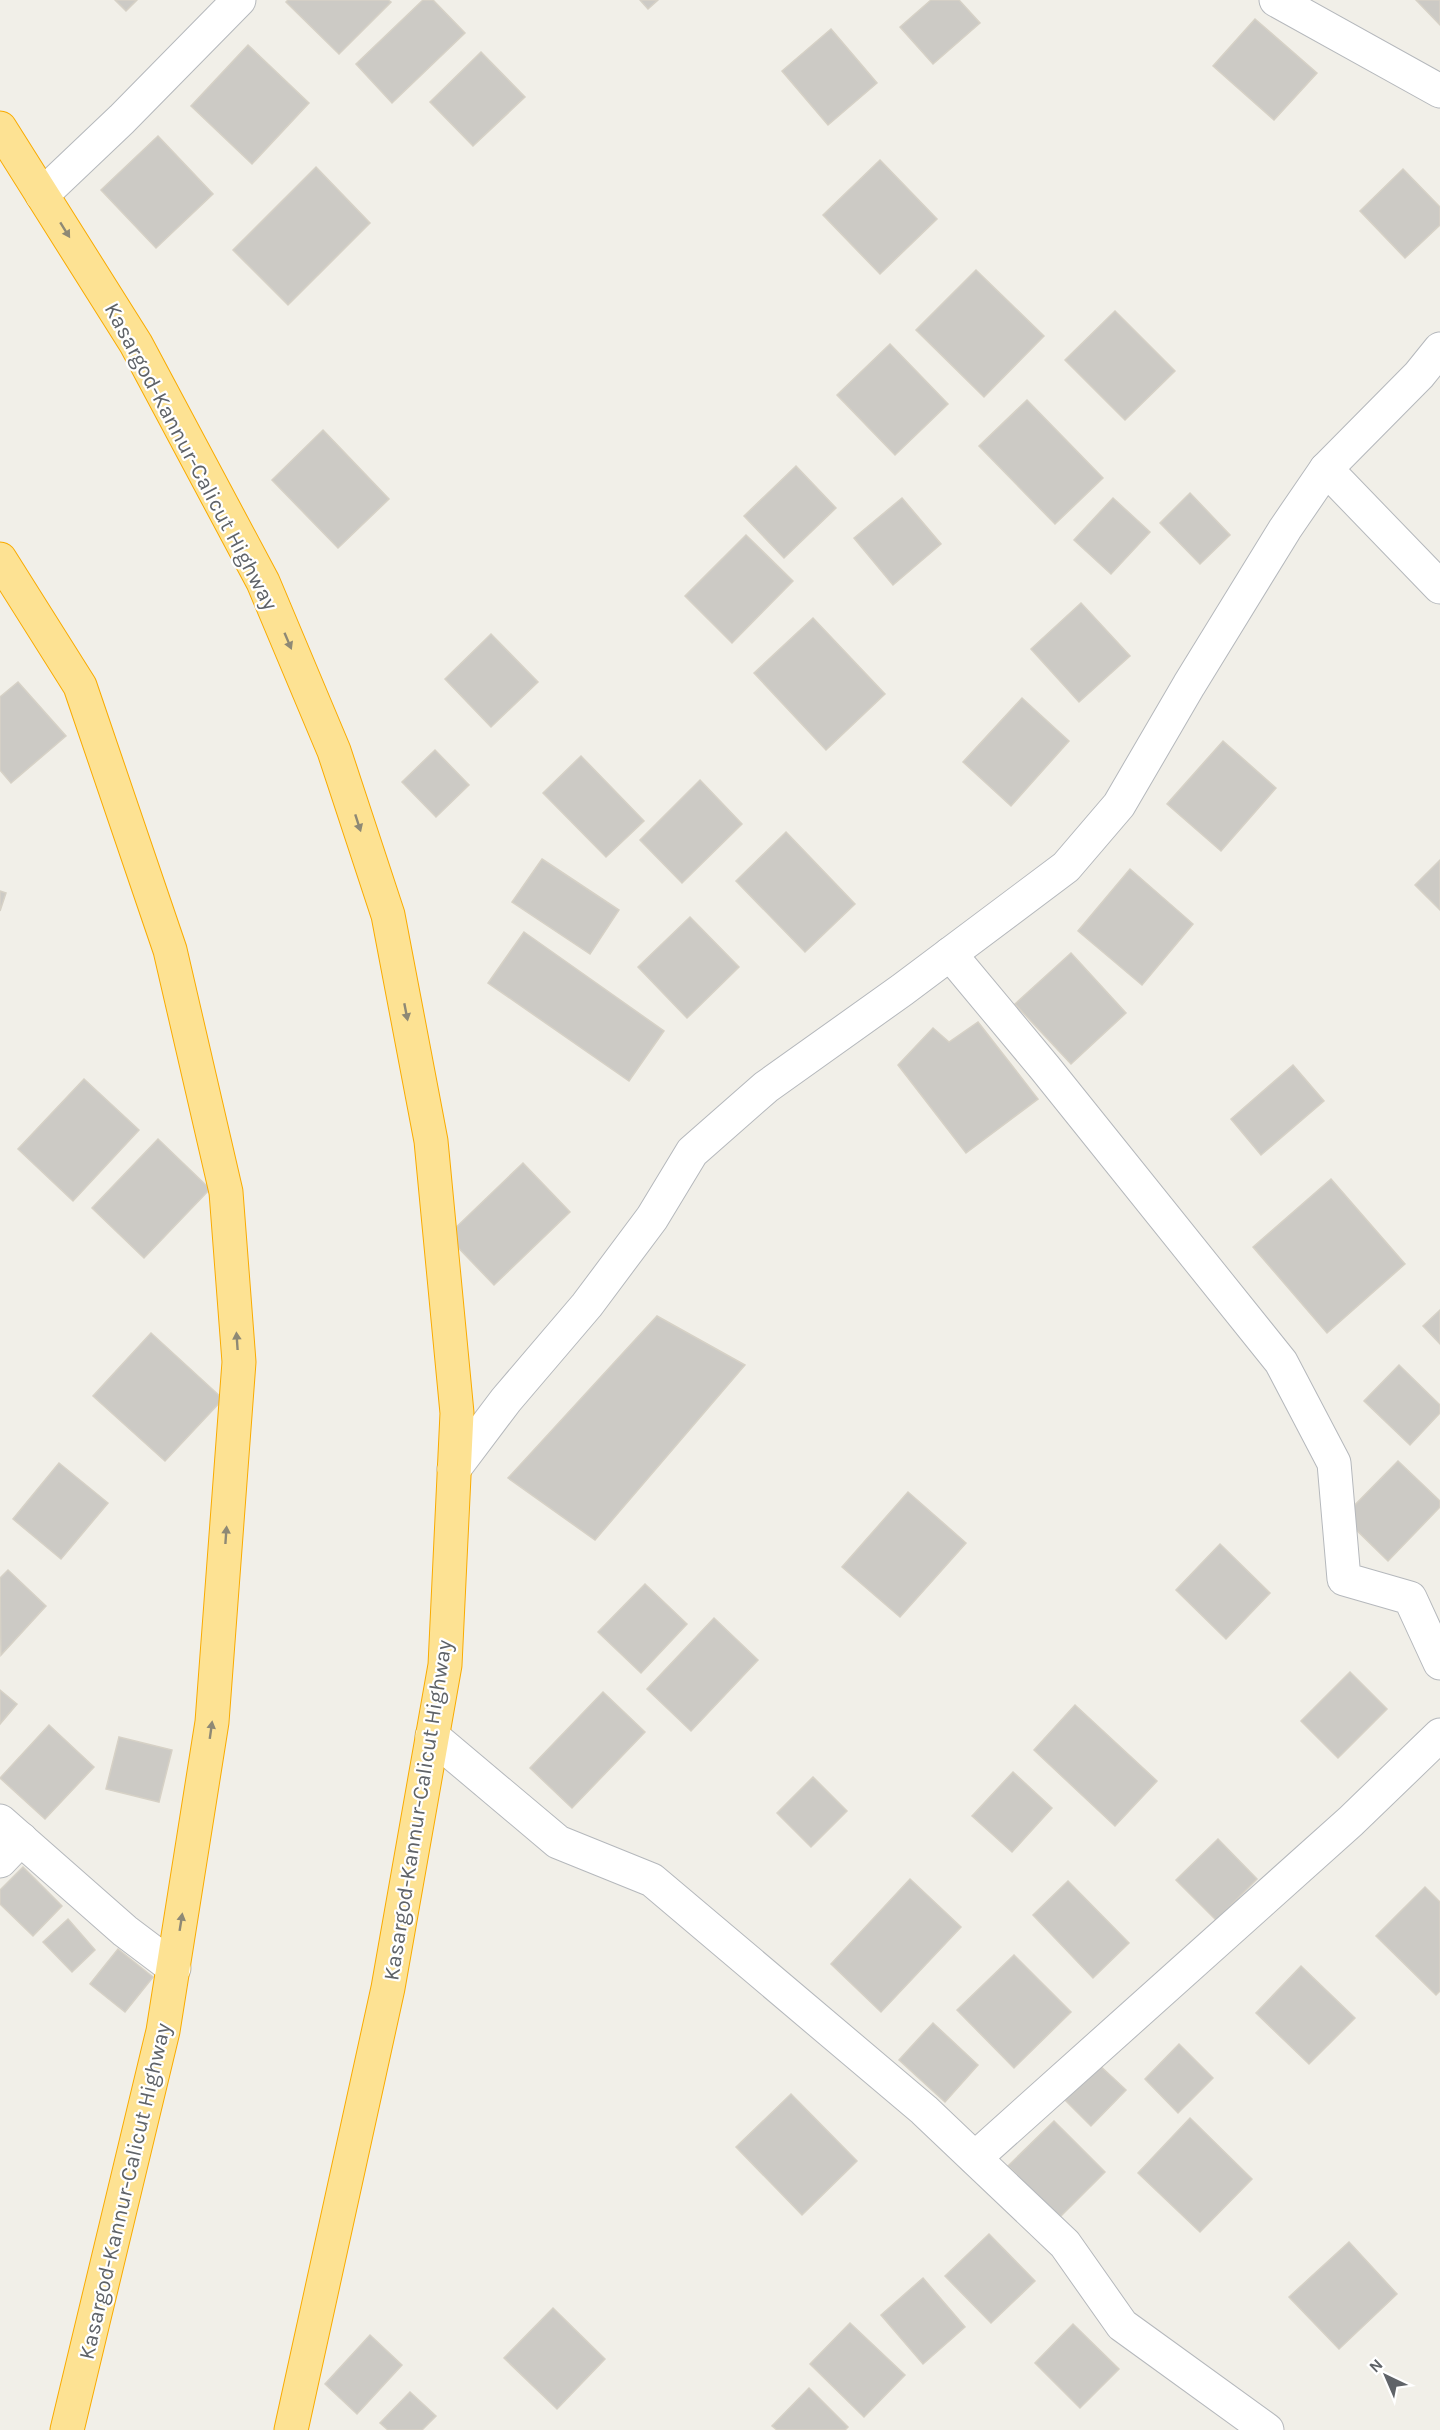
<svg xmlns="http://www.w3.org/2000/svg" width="1440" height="2430" viewBox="0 0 1440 2430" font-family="Karla,sans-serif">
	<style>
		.building { fill: #cccac5; stroke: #d6d1c6; stroke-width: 1.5 }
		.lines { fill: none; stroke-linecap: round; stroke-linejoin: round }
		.street-casing { stroke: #b5b8bc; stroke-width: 35 }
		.highway-casing { stroke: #f9ab00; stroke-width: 35 }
		.street { stroke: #fff; stroke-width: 33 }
		.highway { stroke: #fde293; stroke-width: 33 }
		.oneway { fill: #8e8975 }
		.labels { text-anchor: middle; stroke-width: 4.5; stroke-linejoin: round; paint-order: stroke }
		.street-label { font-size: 22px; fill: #5f6368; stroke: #fff }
	</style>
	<rect width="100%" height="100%" fill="#f1efe8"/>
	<g class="building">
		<path d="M115 0H137L126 11Z"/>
		<path d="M288 0H388L391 2 339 54 286 2Z"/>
		<path d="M423 0H433L465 33 392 103 356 64Z"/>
		<path d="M640 0H658L648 9Z"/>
		<path d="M931 0H959L980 23 933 64 900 27Z"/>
		<path d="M1416 0H1440V25Z"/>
		<path d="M1255 19 1317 73 1274 120 1213 66Z"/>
		<path d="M831 29 877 83 828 125 782 71Z"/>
		<path d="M248 45 309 103 252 164 191 106Z"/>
		<path d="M481 52 525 97 473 146 430 102Z"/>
		<path d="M158 136 213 194 156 248 101 190Z"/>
		<path d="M880 160 937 219 880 274 823 215Z"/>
		<path d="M316 167 370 223 288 305 233 250Z"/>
		<path d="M1403 169 1440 207V225L1405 258 1360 211Z"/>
		<path d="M976 270 1044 336 984 397 916 330Z"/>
		<path d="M1115 311 1175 371 1125 420 1065 360Z"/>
		<path d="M890 344 948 404 895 455 837 395Z"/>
		<path d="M1027 400 1103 478 1055 524 979 446Z"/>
		<path d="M323 430 389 499 338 548 272 480Z"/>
		<path d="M796 466 836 508 784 558 744 516Z"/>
		<path d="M1190 493 1230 535 1200 564 1160 523Z"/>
		<path d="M902 498 941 544 893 585 854 538Z"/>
		<path d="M1113 498 1150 532 1111 574 1074 540Z"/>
		<path d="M746 535 793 581 732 643 685 596Z"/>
		<path d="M1081 603 1130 656 1079 702 1031 649Z"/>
		<path d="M813 618 885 694 826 750 754 673Z"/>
		<path d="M491 634 538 682 491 727 445 679Z"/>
		<path d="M18 682 66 736 11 783 0 770V697Z"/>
		<path d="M1022 698 1069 741 1011 806 963 762Z"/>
		<path d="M1223 741 1276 788 1221 851 1167 804Z"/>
		<path d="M435 750 469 785 436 817 402 782Z"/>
		<path d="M581 756 644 821 606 857 543 793Z"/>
		<path d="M700 780 742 824 682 883 640 840Z"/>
		<path d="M786 832 855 904 805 952 736 881Z"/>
		<path d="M542 859 619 910 590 954 512 902Z"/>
		<path d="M1440 860V910L1415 885Z"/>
		<path d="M1130 869 1193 924 1142 985 1078 931Z"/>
		<path d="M0 891 6 893 0 911Z"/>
		<path d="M690 917 739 967 687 1018 638 967Z"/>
		<path d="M524 932 664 1031 629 1081 488 983Z"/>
		<path d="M1071 953 1126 1013 1071 1064 1015 1004Z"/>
		<path d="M978 1022 1038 1099 966 1153 898 1065 933 1028 949 1042Z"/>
		<path d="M1293 1065 1324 1101 1261 1155 1231 1119Z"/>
		<path d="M84 1079 139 1130 73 1201 18 1149Z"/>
		<path d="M158 1139 210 1189 144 1258 92 1208Z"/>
		<path d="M523 1163 570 1212 494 1285 447 1236Z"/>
		<path d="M1331 1179 1405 1264 1327 1333 1253 1247Z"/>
		<path d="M1440 1310V1344L1423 1326Z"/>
		<path d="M657 1316 745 1365 595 1540 508 1478Z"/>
		<path d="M151 1333 223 1399 165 1461 93 1396Z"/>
		<path d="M1399 1365 1440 1405V1413L1410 1445 1364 1401Z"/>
		<path d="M1398 1461 1440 1501V1507L1388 1561 1343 1517Z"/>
		<path d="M59 1463 108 1503 61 1559 13 1519Z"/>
		<path d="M908 1492 966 1543 900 1617 842 1567Z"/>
		<path d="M1220 1544 1270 1593 1226 1639 1176 1590Z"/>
		<path d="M8 1570 46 1606 1 1655 0 1578Z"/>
		<path d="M645 1584 687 1624 641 1673 598 1632Z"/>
		<path d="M714 1618 758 1660 691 1731 647 1689Z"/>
		<path d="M1350 1672 1387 1709 1338 1758 1301 1721Z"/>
		<path d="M0 1690 17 1704 0 1724Z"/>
		<path d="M603 1692 645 1732 572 1808 530 1768Z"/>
		<path d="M1075 1705 1157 1781 1115 1826 1034 1750Z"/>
		<path d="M49 1725 94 1767 45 1819 0 1778Z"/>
		<path d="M119 1737 172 1750 159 1802 106 1789Z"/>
		<path d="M1013 1772 1052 1808 1012 1852 972 1816Z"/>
		<path d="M813 1777 847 1811 811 1847 777 1813Z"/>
		<path d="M1218 1839 1257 1879 1216 1920 1176 1880Z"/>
		<path d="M23 1867 62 1906 33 1936 0 1904V1890Z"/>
		<path d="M910 1879 961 1927 881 2012 831 1964Z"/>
		<path d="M1068 1881 1129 1943 1093 1978 1033 1915Z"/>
		<path d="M1425 1887 1440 1902V1991L1436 1995 1376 1936Z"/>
		<path d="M68 1919 95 1950 72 1972 43 1942Z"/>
		<path d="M118 1949 153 1977 125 2012 90 1984Z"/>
		<path d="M1014 1955 1071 2012 1014 2068 957 2010Z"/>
		<path d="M1301 1966 1355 2018 1309 2064 1256 2013Z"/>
		<path d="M933 2023 978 2065 945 2102 899 2060Z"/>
		<path d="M1179 2044 1213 2078 1178 2113 1145 2079Z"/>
		<path d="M1097 2063 1126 2090 1091 2126 1063 2098Z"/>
		<path d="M791 2094 857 2161 802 2215 736 2147Z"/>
		<path d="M1190 2118 1252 2179 1200 2232 1138 2173Z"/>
		<path d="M1054 2121 1105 2172 1059 2218 1008 2166Z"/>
		<path d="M989 2234 1035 2281 991 2323 945 2276Z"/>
		<path d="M1349 2242 1397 2294 1339 2349 1289 2297Z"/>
		<path d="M923 2278 965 2327 923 2364 881 2315Z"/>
		<path d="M553 2308 605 2359 557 2409 504 2358Z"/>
		<path d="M850 2323 905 2375 864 2417 810 2364Z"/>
		<path d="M1073 2324 1119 2369 1080 2408 1035 2363Z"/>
		<path d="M370 2335 402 2365 357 2414 325 2384Z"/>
		<path d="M809 2388 848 2427 845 2430H777L772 2426Z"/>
		<path d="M410 2392 436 2416 422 2430H388L380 2423Z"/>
	</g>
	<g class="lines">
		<g class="street-casing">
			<g id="street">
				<path d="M1276 0 1440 91"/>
				<path d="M42 195 122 119 239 0"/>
				<path d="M1326 469 1440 587"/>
				<path d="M950 954 1045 1068 1281 1362 1334 1463 1344 1579 1410 1598 1440 1663"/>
				<path d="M454 1469 506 1400 587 1305 652 1218 692 1152 766 1087 902 990 1066 867 1119 805 1189 685 1285 529 1326 469 1419 375 1440 349"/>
				<path d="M432 1736 558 1842 652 1880 924 2110 1065 2244 1122 2325 1267 2430"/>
				<path d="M0 1821 125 1931 174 1968"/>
				<path d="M0 1861 21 1839"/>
				<path d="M975 2158 1351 1821 1440 1735"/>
			</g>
		</g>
		<g class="highway-casing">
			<g id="highway">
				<path d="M0 128 136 344 263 582 334 751 388 915 431 1141 457 1413 445 1665 388 1988 291 2430"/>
				<path d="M0 559 80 686 170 950 226 1192 239 1362 212 1722 163 2031 67 2430"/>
			</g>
		</g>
		<use href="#street" class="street"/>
		<use href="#highway" class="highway"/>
	</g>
	<defs><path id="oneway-solid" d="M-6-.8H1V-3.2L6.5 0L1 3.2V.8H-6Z" transform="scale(1.5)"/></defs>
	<g class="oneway">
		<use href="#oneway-solid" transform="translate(65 230) rotate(58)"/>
		<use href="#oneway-solid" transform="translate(288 641) rotate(67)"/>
		<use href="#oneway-solid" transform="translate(358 823) rotate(72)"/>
		<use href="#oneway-solid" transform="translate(406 1012) rotate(79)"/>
		<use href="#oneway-solid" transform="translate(237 1341) rotate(-94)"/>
		<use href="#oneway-solid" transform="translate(226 1535) rotate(-86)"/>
		<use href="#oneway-solid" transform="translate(211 1730) rotate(-82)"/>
		<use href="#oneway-solid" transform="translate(181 1922) rotate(-81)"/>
	</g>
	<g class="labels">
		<g class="street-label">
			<text transform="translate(192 456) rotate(62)" y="8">Kasargod-Kannur-Calicut Highway</text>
			<text transform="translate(417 1810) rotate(-81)" y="8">Kasargod-Kannur-Calicut Highway</text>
			<text transform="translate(124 2191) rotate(-77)" y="8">Kasargod-Kannur-Calicut Highway</text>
		</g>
	</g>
	<g transform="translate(1386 2376) rotate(316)" stroke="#ffffff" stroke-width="4.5" paint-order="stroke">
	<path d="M0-4.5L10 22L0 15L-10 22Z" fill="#5f6368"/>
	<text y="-9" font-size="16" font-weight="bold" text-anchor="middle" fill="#5f6368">N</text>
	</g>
</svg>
